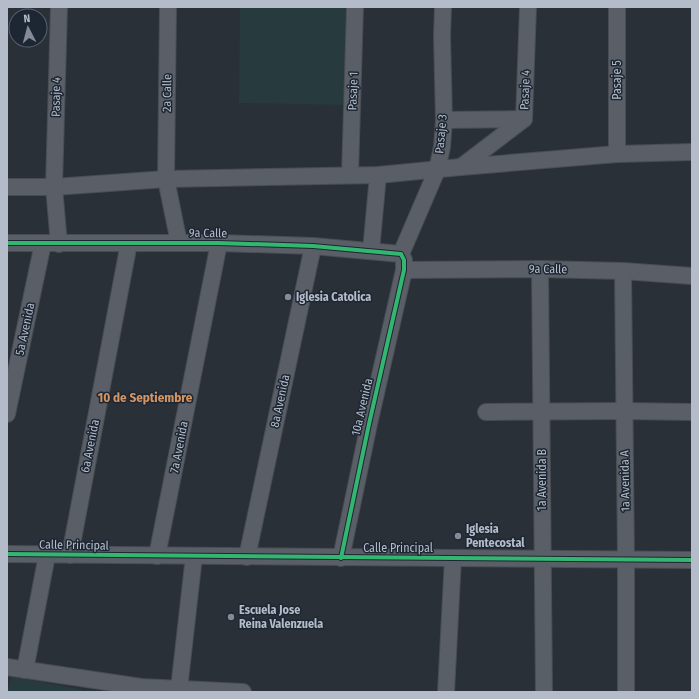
<svg xmlns="http://www.w3.org/2000/svg" width="699" height="699" viewBox="0 0 699 699" font-family="'Fira Sans Condensed',sans-serif">
	<style>
		.green { fill: #273a3e }
		.lines { fill: none; stroke-linecap: round; stroke-linejoin: round }
		.minor-casing { stroke: #484c53; stroke-width: 18 }
		.minor { stroke: #5a5e66; stroke-width: 16 }
		.cycleway-casing { stroke: #1d2633; stroke-width: 6 }
		.cycleway { stroke: #33b770; stroke-width: 4 }
		.poi-dot { fill: #848b96; stroke: #1d2633; stroke-width: 1.5 }
		.labels { text-anchor: middle; stroke-width: 3; stroke-linejoin: round; paint-order: stroke }
		.street-label { font-size: 12px; fill: #b4bcc9; stroke: #1d2633 }
		.poi-label { font-size: 12px; font-weight: bold; fill: #b4bcc9; stroke: #1d2633; text-anchor: start }
		.neighbourhood-label { font-size: 13px; font-weight: bold; fill: #d59563; stroke: #1d2633 }
	</style>
	<rect width="100%" height="100%" fill="#2a3038"/>
	<g class="green">
		<path d="M240 7H346L345 105 239 103Z"/>
		<path d="M12 676 82 690V692H7Z"/>
	</g>
	<g class="lines">
		<g class="minor-casing">
			<g id="minor">
				<path d="M168 7 166 179 179 243"/>
				<path d="M617 7V154"/>
				<path d="M444 120 524 119"/>
				<path d="M461 167 524 119 528 7"/>
				<path d="M350 175 355 7"/>
				<path d="M7 187H54L166 179 378 175 461 167 617 154 692 152"/>
				<path d="M7 243H219L313 246 401 254 404 260V270L369 424 341 558"/>
				<path d="M59 244 54 187 59 7"/>
				<path d="M371 251 378 175"/>
				<path d="M401 254 437 170 442 147 444 120 442 36 443 7"/>
				<path d="M540 269 544 692"/>
				<path d="M404 270 540 269 623 271 692 276"/>
				<path d="M623 271 626 560V692"/>
				<path d="M486 412 624 411 692 412"/>
				<path d="M7 414 43 243"/>
				<path d="M7 554 692 560"/>
				<path d="M70 555 129 243"/>
				<path d="M157 556 219 243"/>
				<path d="M247 557 313 246"/>
				<path d="M7 667 141 687 243 692"/>
				<path d="M25 670 47 555"/>
				<path d="M179 689 194 556"/>
				<path d="M446 692 453 558"/>
			</g>
		</g>
		<use href="#minor" class="minor"/>
		<g class="cycleway-casing">
			<g id="cycleway">
				<path d="M7 243H219L313 246 401 254 404 260V270L369 424 341 558"/>
				<path d="M7 554 692 560"/>
			</g>
		</g>
		<use href="#cycleway" class="cycleway"/>
	</g>
	<g class="poi-dot">
		<circle cx="288" cy="297" r="4"/>
		<circle cx="458" cy="536" r="4"/>
		<circle cx="231" cy="617" r="4"/>
	</g>
	<g class="labels">
		<g class="street-label">
			<text transform="translate(617 80) rotate(-90)" y="4">Pasaje 5</text>
			<text transform="translate(525 90) rotate(-88)" y="4">Pasaje 4</text>
			<text transform="translate(353 91) rotate(-88)" y="4">Pasaje 1</text>
			<text transform="translate(167 93) rotate(-89)" y="4">2a Calle</text>
			<text transform="translate(56 97) rotate(-89)" y="4">Pasaje 4</text>
			<text transform="translate(441 134) rotate(-85)" y="4">Pasaje 3</text>
			<text transform="translate(208 233) rotate(1)" y="4">9a Calle</text>
			<text transform="translate(548 269) rotate(1)" y="4">9a Calle</text>
			<text transform="translate(25 329) rotate(-78)" y="4">5a Avenida</text>
			<text transform="translate(280 401) rotate(-78)" y="4">8a Avenida</text>
			<text transform="translate(362 407) rotate(-77)" y="4">10a Avenida</text>
			<text transform="translate(90 446) rotate(-79)" y="4">6a Avenida</text>
			<text transform="translate(179 447) rotate(-79)" y="4">7a Avenida</text>
			<text transform="translate(542 480) rotate(-90)" y="4">1a Avenida B</text>
			<text transform="translate(625 481) rotate(-91)" y="4">1a Avenida A</text>
			<text transform="translate(74 545) rotate(1)" y="4">Calle Principal</text>
			<text x="398" y="552">Calle Principal</text>
		</g>
		<g class="poi-label">
			<text x="296" y="301">Iglesia Catolica</text>
			<text x="466" y="533">Iglesia<tspan x="466" dy="14">Pentecostal</tspan></text>
			<text x="239" y="614">Escuela Jose<tspan x="239" dy="14">Reina Valenzuela</tspan></text>
		</g>
		<g class="neighbourhood-label">
			<text x="145" y="402">10 de Septiembre</text>
		</g>
	</g>
	<rect width="699" height="699" fill="none" stroke="#b4bcc9" stroke-width="16"/>
	<g transform="translate(28 28) rotate(354)"><circle r="19" fill="#1d2633" stroke="#59626f"/>
	<path d="M0-3L7 15L0 10L-7 15Z" fill="#848b96"/>
	<text y="-6" font-size="11" font-weight="bold" text-anchor="middle" fill="#b4bcc9">N</text>
	</g>
</svg>
